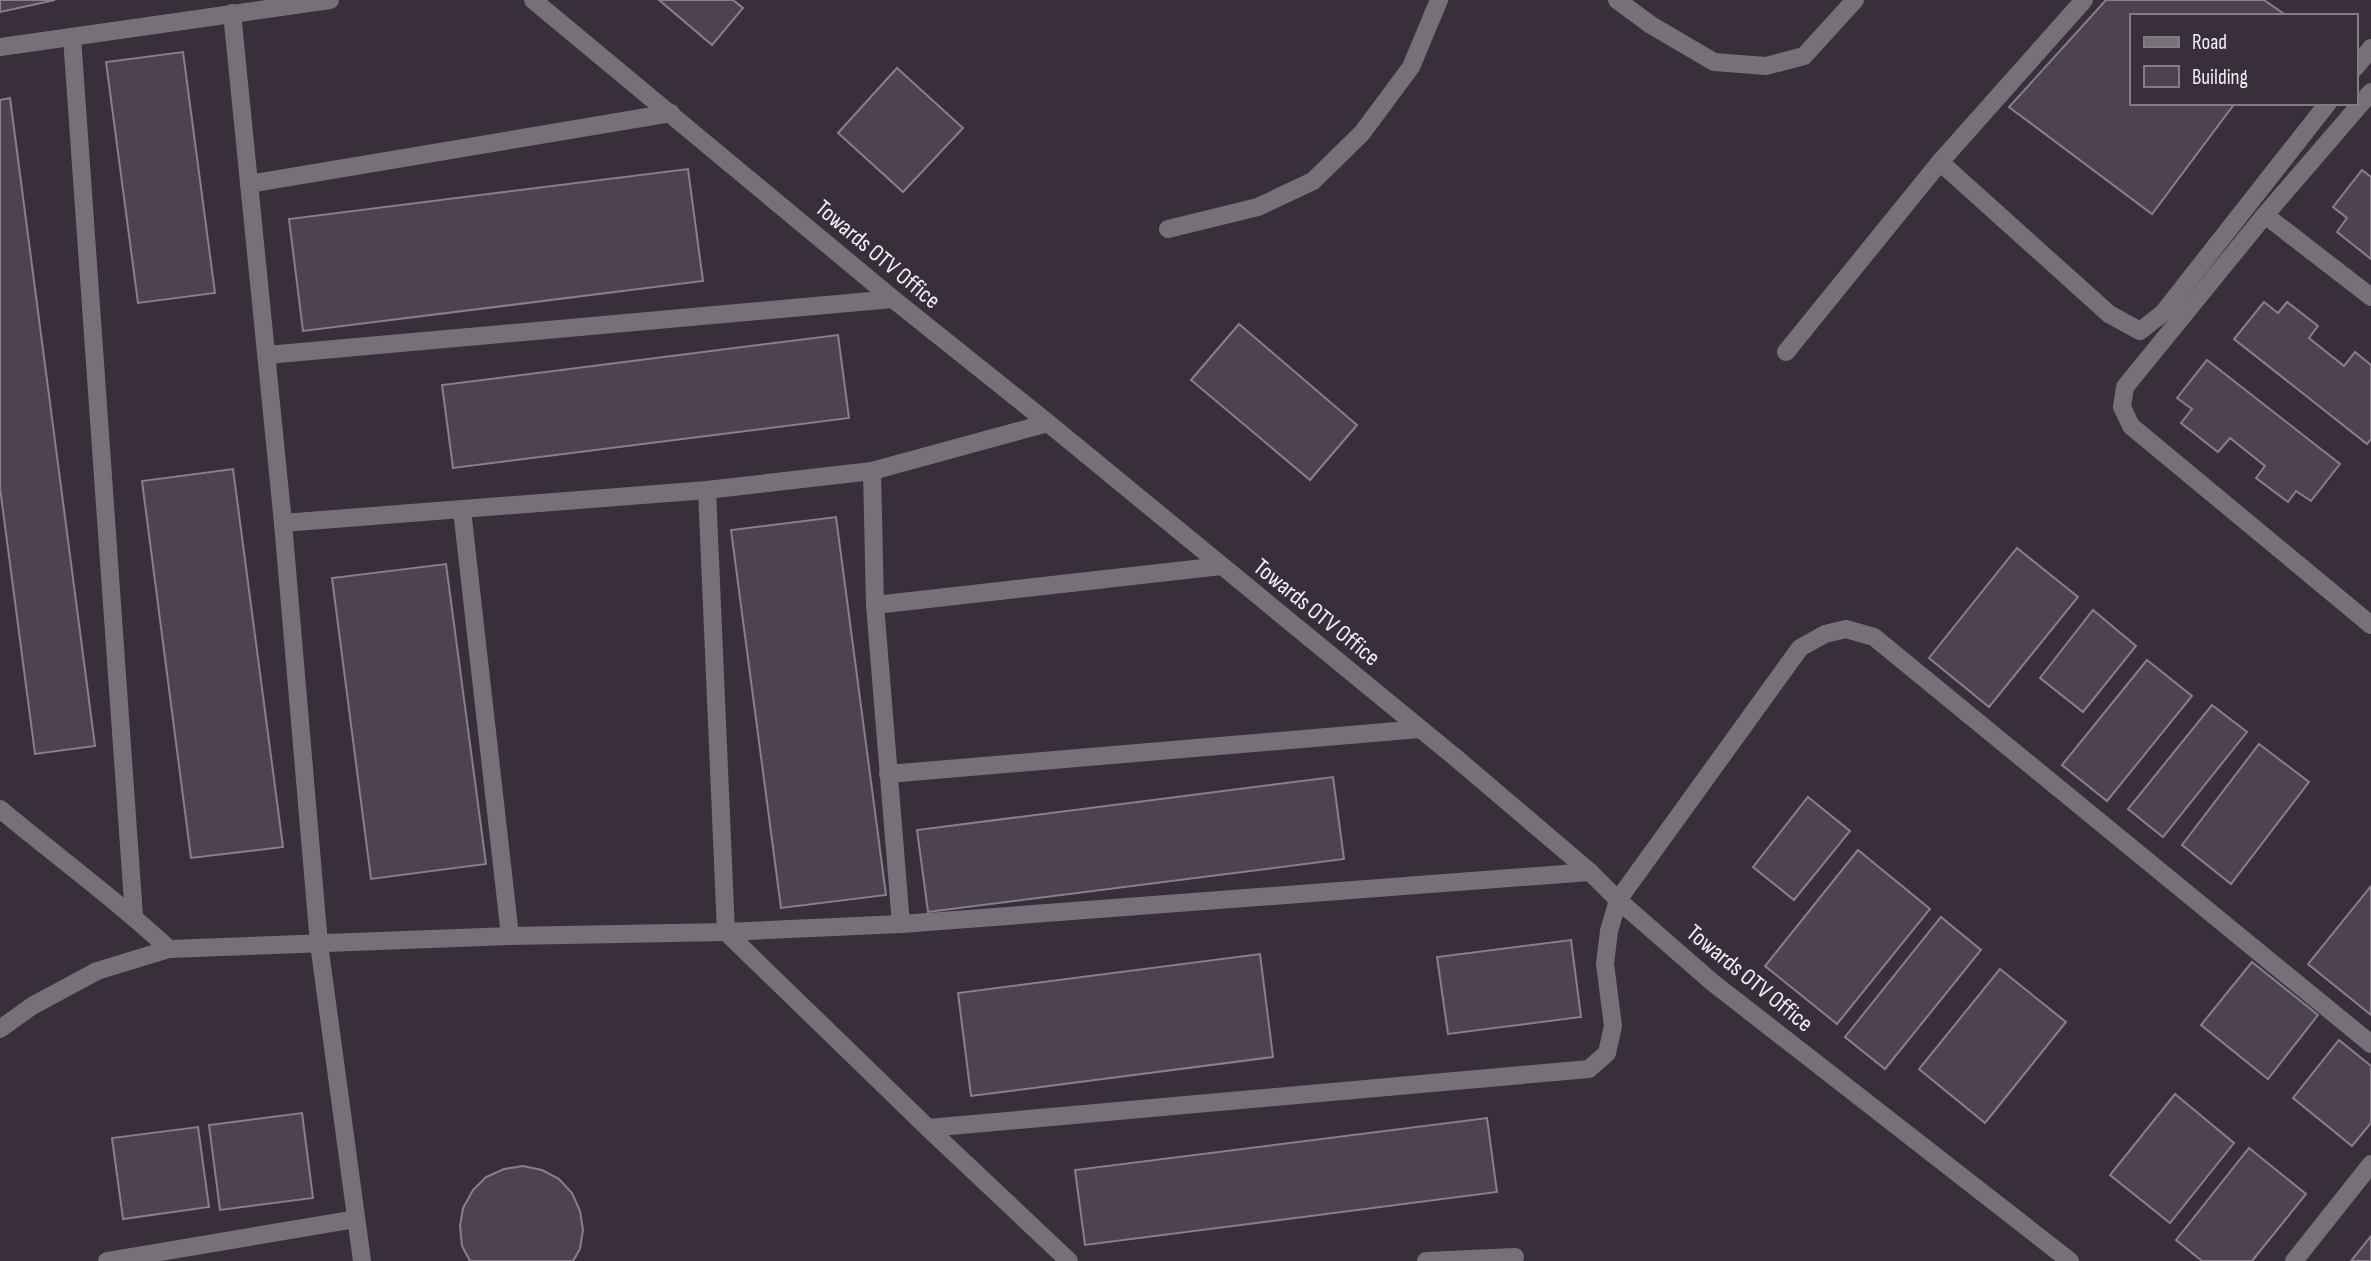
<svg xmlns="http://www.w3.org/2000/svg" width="2371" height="1261" viewBox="0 0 2371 1261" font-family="'Sofia Sans Condensed',sans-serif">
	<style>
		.building { fill: #4d4350; stroke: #897e8d; stroke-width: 2 }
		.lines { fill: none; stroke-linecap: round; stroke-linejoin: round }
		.service { stroke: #767178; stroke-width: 18 }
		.minor { stroke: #767178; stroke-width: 18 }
		.labels { text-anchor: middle; stroke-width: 6; stroke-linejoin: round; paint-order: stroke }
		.street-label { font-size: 24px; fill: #f3edf5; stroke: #382f3b }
	</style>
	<rect width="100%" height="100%" fill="#382f3b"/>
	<g class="building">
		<path d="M0 0H55L0 12Z"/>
		<path d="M659 0H733L743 8 712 45Z"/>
		<path d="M2106 0H2264L2287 16H2131V103H2235L2152 214 2009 107Z"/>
		<path d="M183 52 215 293 138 303 106 62Z"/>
		<path d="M897 68 963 128 903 192 838 133Z"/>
		<path d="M10 98 95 746 35 754 0 488V100Z"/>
		<path d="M688 169 703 281 303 331 289 219Z"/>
		<path d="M2362 170 2371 177V259L2337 232 2347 218 2333 207Z"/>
		<path d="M2264 302 2278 313 2287 302 2318 326 2309 338 2344 366 2355 352 2371 365V439L2367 444 2234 339Z"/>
		<path d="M1239 324 1357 425 1310 480 1191 380Z"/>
		<path d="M838 335 849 418 453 468 442 385Z"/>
		<path d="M2207 360 2340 464 2311 501 2296 491 2288 502 2256 478 2265 466 2230 438 2218 452 2181 423 2192 409 2177 398Z"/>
		<path d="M233 469 283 847 191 858 142 481Z"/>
		<path d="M836 517 886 895 781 908 731 530Z"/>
		<path d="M2017 548 2078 597 1989 707 1929 658Z"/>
		<path d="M446 564 486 864 371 879 332 578Z"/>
		<path d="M2093 610 2136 646 2083 712 2040 678Z"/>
		<path d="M2147 660 2192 696 2107 801 2062 765Z"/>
		<path d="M2212 705 2247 732 2163 837 2128 809Z"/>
		<path d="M2259 744 2309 782 2231 884 2182 845Z"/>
		<path d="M1333 777 1344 859 928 912 917 830Z"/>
		<path d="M1808 797 1850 831 1794 900 1753 867Z"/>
		<path d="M1858 850 1930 909 1837 1024 1765 966Z"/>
		<path d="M2371 886V1015L2308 964Z"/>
		<path d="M1941 917 1981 950 1885 1069 1845 1037Z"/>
		<path d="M1571 940 1581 1017 1448 1034 1437 957Z"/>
		<path d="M1260 954 1273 1057 971 1096 958 993Z"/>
		<path d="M2252 962 2318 1015 2268 1079 2201 1025Z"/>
		<path d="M2000 969 2066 1022 1985 1123 1919 1069Z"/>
		<path d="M2339 1040 2371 1066V1123L2352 1146 2293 1098Z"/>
		<path d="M2175 1094 2234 1143 2170 1223 2110 1175Z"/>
		<path d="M302 1113 313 1198 220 1210 209 1125Z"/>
		<path d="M1487 1118 1497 1192 1085 1245 1075 1170Z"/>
		<path d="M198 1127 209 1207 123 1219 112 1138Z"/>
		<path d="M2249 1148 2306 1194 2252 1261H2202L2176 1240Z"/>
		<path d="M523 1166 542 1170 559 1179 572 1193 580 1211 583 1230 580 1249 573 1261H470L462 1246 460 1226 463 1208 473 1190 486 1177 504 1169Z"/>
		<path d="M2371 1236V1261H2351Z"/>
	</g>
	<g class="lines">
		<g class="service">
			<path d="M1617 0 1651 25 1714 62 1766 66 1804 56 1855 0"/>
			<path d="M2355 68 2371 48"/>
			<path d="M1940 162 2109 314 2140 331 2163 313 2328 103"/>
			<path d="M1168 229 1258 207 1313 181 1362 133 1411 67 1439 0"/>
			<path d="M1786 352 1940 162 2084 0"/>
		</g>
		<g class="minor">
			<path d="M533 0 893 299 1048 423 1456 758 1590 872 1618 900 1712 982 2070 1261"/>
			<path d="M232 13 283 523 319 944 362 1261"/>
			<path d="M72 37 134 916"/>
			<path d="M0 47 330 0"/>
			<path d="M2371 92 2265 215 2125 387 2122 407 2131 426 2371 625"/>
			<path d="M249 184 671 113"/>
			<path d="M2265 215 2371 297"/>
			<path d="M267 355 893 299"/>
			<path d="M872 471 875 605 901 924"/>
			<path d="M707 490 726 932 928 1128 1069 1261"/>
			<path d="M462 510 510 936"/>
			<path d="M283 523 707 490 872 471 1048 423"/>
			<path d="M875 605 1221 566"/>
			<path d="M888 774 1420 729"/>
			<path d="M0 809C56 856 116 899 169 949"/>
			<path d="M0 1029 32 1006 97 971 169 949 510 936 726 932 901 924 1590 872"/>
			<path d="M928 1128 1589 1069 1607 1053 1613 1026 1605 964 1609 931 1618 900 1800 648 1825 634 1846 629 1874 637 2371 1044"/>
			<path d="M107 1261 356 1219"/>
			<path d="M1426 1261 1515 1257"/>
			<path d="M2294 1261 2371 1164"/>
		</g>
	</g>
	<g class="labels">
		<g class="street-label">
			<text transform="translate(878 254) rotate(40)" y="8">Towards OTV Office</text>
			<text transform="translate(1317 612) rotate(39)" y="8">Towards OTV Office</text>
			<text transform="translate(1750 978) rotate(39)" y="8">Towards OTV Office</text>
		</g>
	</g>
	<rect x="2130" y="14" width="228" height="91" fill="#382f3b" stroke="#837b85" stroke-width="2"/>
	<rect x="2144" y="37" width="35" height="10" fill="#767178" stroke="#837b85" stroke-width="2"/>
	<text x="2192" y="49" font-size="21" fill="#f3edf5">Road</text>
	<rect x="2144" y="66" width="35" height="21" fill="#4d4350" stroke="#837b85" stroke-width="2"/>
	<text x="2192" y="84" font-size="21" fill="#f3edf5">Building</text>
</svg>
